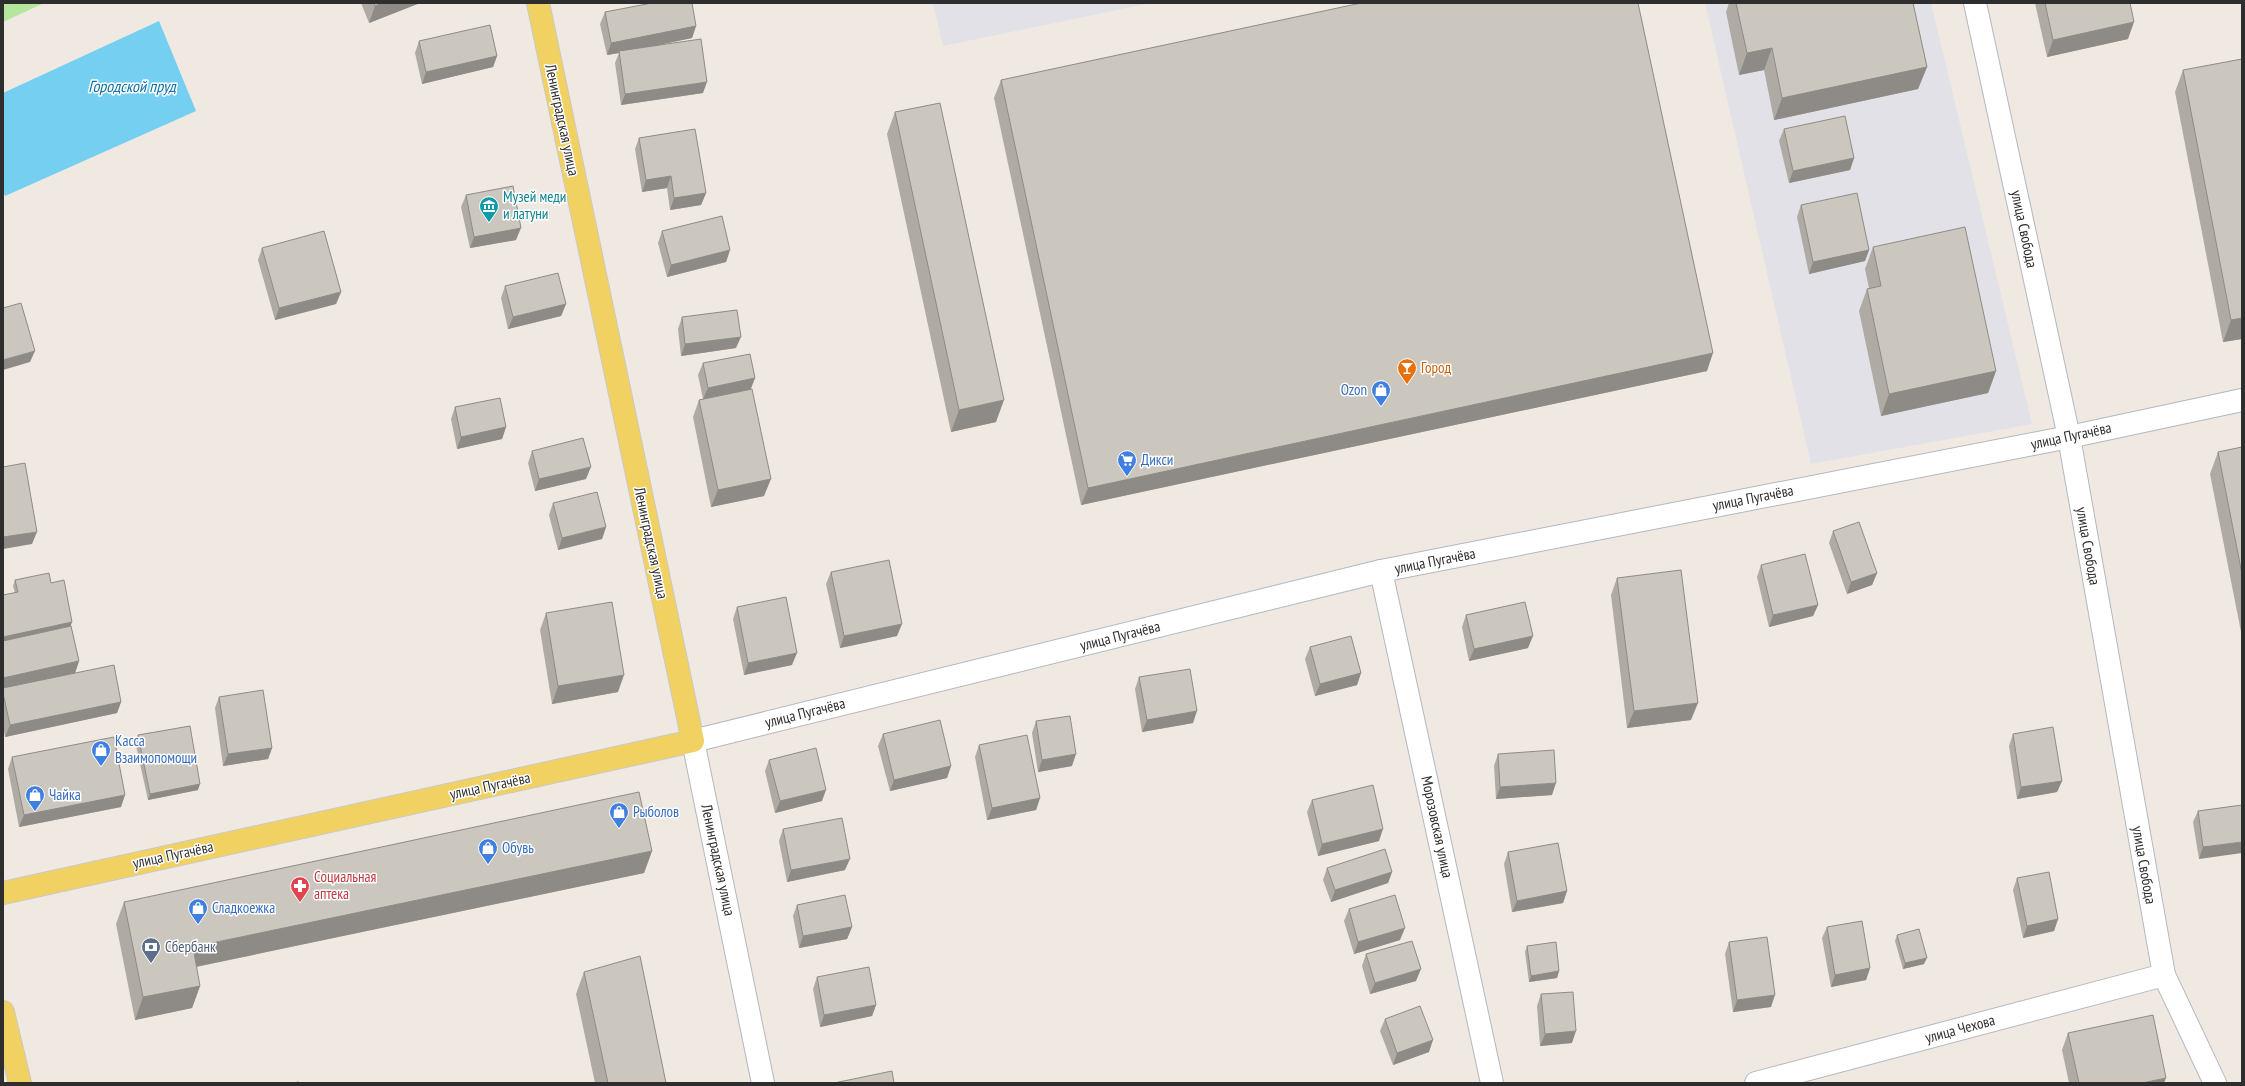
<svg xmlns="http://www.w3.org/2000/svg" width="2245" height="1086" viewBox="0 0 2245 1086" font-family="'PT Sans Narrow',sans-serif">
	<style>
		.industrial { fill: #e3e1e8 }
		.green { fill: #b6e59e }
		.water { fill: #75cff0 }
		.lines { fill: none; stroke-linecap: round; stroke-linejoin: round }
		.minor-casing { stroke: #b4b7c1; stroke-width: 24 }
		.primary-casing { stroke: #c9c9c9; stroke-width: 24 }
		.minor { stroke: #fff; stroke-width: 22 }
		.primary { stroke: #f2d163; stroke-width: 22 }
		.wall { fill: #afaba4 }
		.shaded-wall { fill: #8e8b86 }
		.building { fill: #cbc7bf; stroke: #8e8b86 }
		.labels { text-anchor: middle; stroke-width: 3; stroke-linejoin: round; paint-order: stroke }
		.street-label { font-size: 15px; fill: #2e2e2e; stroke: #fff }
		.culture-label { font-size: 15px; fill: #0d838f; stroke: #fff; text-anchor: start }
		.food-label { font-size: 15px; fill: #c56008; stroke: #fff; text-anchor: start }
		.shop-label { font-size: 15px; fill: #366cbe; stroke: #fff; text-anchor: start }
		.health-label { font-size: 15px; fill: #be3a42; stroke: #fff; text-anchor: start }
		.service-label { font-size: 15px; fill: #4e5e75; stroke: #fff; text-anchor: start }
		.water-label { font-size: 16px; font-style: italic; fill: #0d6fa3; stroke: #fff }
	</style>
	<rect width="100%" height="100%" fill="#efe9e1"/>
	<g class="industrial">
		<path d="M933 3H1151L943 46Z"/>
		<path d="M1705 3H1931L2032 424 1811 464Z"/>
	</g>
	<path class="green" d="M3 3H41L42 4 3 22Z"/>
	<path class="water" d="M159 21 196 111 5 196 3 191V93Z"/>
	<g class="lines">
		<g class="minor-casing">
			<g id="minor">
				<path d="M1975 3 2069 437 2164 975 2215 1083"/>
				<path d="M1381 571 1492 1083"/>
				<path d="M763 1083 693 741 1381 571 2069 437 2242 400"/>
				<path d="M1756 1083 2164 975"/>
			</g>
		</g>
		<g class="primary-casing">
			<g id="primary">
				<path d="M3 893 693 741 538 3"/>
				<path d="M3 1012 20 1083"/>
			</g>
		</g>
		<use href="#minor" class="minor"/>
		<use href="#primary" class="primary"/>
	</g>
	<g class="wall">
		<path d="M361 3H420L369 23Z"/>
		<path d="M1729 3H1913L1927 67 1918 89 1774 120 1764 70 1739 75 1726 12Z"/>
		<path d="M2035 3H2130L2128 39 2047 57Z"/>
		<path d="M605 12 696 26 692 38 650 47 703 93 621 105 615 63 619 53 607 55 600 24Z"/>
		<path d="M419 41 497 56 493 67 422 84 415 53Z"/>
		<path d="M2183 70 2242 339 2223 342 2175 92Z"/>
		<path d="M1001 80 1707 371 1081 505 994 98Z"/>
		<path d="M895 112 996 422 951 432 887 134Z"/>
		<path d="M1784 129 1854 158 1850 170 1789 183 1779 141Z"/>
		<path d="M639 138 706 193 701 205 670 210 667 188 642 192 635 149Z"/>
		<path d="M466 195 516 240 470 248 461 207Z"/>
		<path d="M1801 205 1869 250 1865 261 1809 274 1797 217Z"/>
		<path d="M662 231 730 250 726 262 667 277 658 243Z"/>
		<path d="M1873 247 1996 371 1988 393 1881 416 1859 311 1867 289 1869 288 1865 269Z"/>
		<path d="M262 248 341 292 336 304 275 320 258 260Z"/>
		<path d="M505 286 566 304 561 316 508 329 501 298Z"/>
		<path d="M682 317 736 348 681 356 678 329Z"/>
		<path d="M703 363 755 378 751 389 764 496 711 507 693 417 699 400 703 399 698 375Z"/>
		<path d="M455 407 506 427 502 439 457 449 451 419Z"/>
		<path d="M2242 447V637L2210 474 2218 452Z"/>
		<path d="M532 451 586 479 535 491 528 463Z"/>
		<path d="M553 503 606 527 602 539 558 550 549 515Z"/>
		<path d="M1833 531 1877 573 1872 585 1847 594 1829 543Z"/>
		<path d="M1761 565 1818 605 1813 616 1769 627 1757 577Z"/>
		<path d="M831 572 897 636 840 648 826 584Z"/>
		<path d="M1617 578 1691 720 1627 728 1611 595Z"/>
		<path d="M15 580 51 583 71 626 79 661 75 673 121 702 117 713 5 737 3 725V693L15 593 13 586Z"/>
		<path d="M737 607 792 665 744 675 733 619Z"/>
		<path d="M546 613 618 692 552 704 540 630Z"/>
		<path d="M1466 615 1528 648 1469 661 1462 627Z"/>
		<path d="M1310 647 1361 673 1357 685 1315 696 1305 659Z"/>
		<path d="M1139 677 1193 723 1142 732 1135 689Z"/>
		<path d="M219 697 272 748 268 759 223 766 215 708Z"/>
		<path d="M1036 721 1072 766 1038 772 1032 733Z"/>
		<path d="M883 734 951 766 947 778 890 791 878 746Z"/>
		<path d="M2013 734 2062 781 2057 792 2017 799 2009 746Z"/>
		<path d="M138 735 198 790 148 800 135 741Z"/>
		<path d="M979 745 1040 798 1036 810 987 820 975 757Z"/>
		<path d="M1498 754 1552 795 1496 799 1494 766Z"/>
		<path d="M12 757 121 807 19 827 8 769Z"/>
		<path d="M769 760 822 801 775 813 765 771Z"/>
		<path d="M1312 800 1379 841 1318 856 1307 812Z"/>
		<path d="M2242 805 2199 859 2193 822 2198 811Z"/>
		<path d="M783 829 845 870 787 882 779 841Z"/>
		<path d="M652 851 644 873 196 967 200 986 192 1008 135 1020 116 924 124 902Z"/>
		<path d="M1508 852 1567 891 1563 903 1512 912 1504 864Z"/>
		<path d="M1327 868 1392 872 1388 883 1331 902 1323 880Z"/>
		<path d="M2017 878 2058 919 2054 931 2023 938 2013 890Z"/>
		<path d="M797 905 852 927 847 939 799 948 793 916Z"/>
		<path d="M1349 909 1400 940 1354 954 1344 921Z"/>
		<path d="M1827 927 1870 968 1866 980 1831 987 1822 938Z"/>
		<path d="M1897 935 1924 964 1903 969 1895 941Z"/>
		<path d="M1729 942 1771 1007 1733 1012 1725 954Z"/>
		<path d="M1527 946 1559 971 1557 978 1529 982 1525 952Z"/>
		<path d="M1366 954 1416 981 1370 994 1362 966Z"/>
		<path d="M584 972 666 1083H595L576 994Z"/>
		<path d="M817 977 876 1005 872 1016 820 1027 813 989Z"/>
		<path d="M1541 994 1572 1043 1540 1046 1537 1006Z"/>
		<path d="M1385 1019 1429 1052 1393 1065 1380 1031Z"/>
		<path d="M2068 1033 2164 1083H2069L2062 1050Z"/>
	</g>
	<g class="shaded-wall">
		<path d="M382 3H420L369 23 375 6Z"/>
		<path d="M2134 22 2128 39 2047 57 2053 40Z"/>
		<path d="M696 26 692 38 620 53 619 51V53L607 55 611 43Z"/>
		<path d="M1772 48 1764 70 1739 75 1747 53Z"/>
		<path d="M497 56 493 67 422 84 426 72Z"/>
		<path d="M1927 67 1918 89 1774 120 1782 98Z"/>
		<path d="M707 82 703 93 621 105 625 94Z"/>
		<path d="M1854 158 1850 170 1789 183 1793 171Z"/>
		<path d="M671 176 667 188 642 192 646 180Z"/>
		<path d="M706 193 701 205 670 210 674 198Z"/>
		<path d="M521 228 516 240 470 248 474 237Z"/>
		<path d="M730 250 726 262 667 277 671 265Z"/>
		<path d="M1869 250 1865 261 1809 274 1813 262Z"/>
		<path d="M341 292 336 304 275 320 279 308Z"/>
		<path d="M566 304 561 316 508 329 513 317Z"/>
		<path d="M2242 318V339L2223 342 2231 320Z"/>
		<path d="M741 337 736 348 681 356 685 344Z"/>
		<path d="M35 351 30 362 3 370V360Z"/>
		<path d="M1713 353 1707 371 1081 505 1088 488Z"/>
		<path d="M1996 371 1988 393 1881 416 1889 394Z"/>
		<path d="M755 378 750 390 703 399 708 388Z"/>
		<path d="M1004 400 996 422 951 432 959 410Z"/>
		<path d="M506 427 502 439 457 449 461 437Z"/>
		<path d="M591 467 586 479 535 491 539 479Z"/>
		<path d="M771 479 764 496 711 507 718 490Z"/>
		<path d="M606 527 602 539 558 550 562 538Z"/>
		<path d="M37 532 32 544 3 549V537Z"/>
		<path d="M1877 573 1872 585 1847 594 1851 582Z"/>
		<path d="M1818 605 1813 616 1769 627 1773 615Z"/>
		<path d="M72 622 70 628 3 642V637Z"/>
		<path d="M902 624 897 636 840 648 844 636Z"/>
		<path d="M1533 636 1528 648 1469 661 1474 649Z"/>
		<path d="M797 653 792 665 744 675 748 663Z"/>
		<path d="M79 661 75 673 3 689V678Z"/>
		<path d="M1361 673 1357 685 1315 696 1320 684Z"/>
		<path d="M624 675 618 692 552 704 558 686Z"/>
		<path d="M121 702 117 713 5 737 10 725Z"/>
		<path d="M1698 703 1691 720 1627 728 1634 711Z"/>
		<path d="M1197 711 1193 723 1142 732 1147 720Z"/>
		<path d="M272 748 268 759 223 766 228 754Z"/>
		<path d="M1076 754 1072 766 1038 772 1042 760Z"/>
		<path d="M951 766 947 778 890 791 894 780Z"/>
		<path d="M2062 781 2057 792 2017 799 2021 787Z"/>
		<path d="M1556 783 1552 795 1496 799 1500 787Z"/>
		<path d="M200 784 198 790 148 800 150 794Z"/>
		<path d="M826 790 822 801 775 813 780 801Z"/>
		<path d="M125 795 121 807 19 827 24 815Z"/>
		<path d="M1040 798 1036 810 987 820 992 808Z"/>
		<path d="M1383 829 1379 841 1318 856 1322 844Z"/>
		<path d="M2242 842V853L2199 859 2203 847Z"/>
		<path d="M652 851 644 873 185 969 193 947Z"/>
		<path d="M850 859 845 870 787 882 791 870Z"/>
		<path d="M1392 872 1388 883 1331 902 1335 890Z"/>
		<path d="M1567 891 1563 903 1512 912 1517 901Z"/>
		<path d="M2058 919 2054 931 2023 938 2027 926Z"/>
		<path d="M852 927 847 939 799 948 803 936Z"/>
		<path d="M1405 928 1400 940 1354 954 1358 942Z"/>
		<path d="M1927 958 1924 964 1903 969 1905 963Z"/>
		<path d="M1870 968 1866 980 1831 987 1835 975Z"/>
		<path d="M1421 969 1416 981 1370 994 1375 983Z"/>
		<path d="M1559 971 1557 978 1529 982 1531 976Z"/>
		<path d="M200 986 192 1008 135 1020 143 997Z"/>
		<path d="M1775 995 1771 1007 1733 1012 1737 1000Z"/>
		<path d="M876 1005 872 1016 820 1027 824 1015Z"/>
		<path d="M1576 1031 1572 1043 1540 1046 1545 1034Z"/>
		<path d="M1433 1040 1429 1052 1393 1065 1397 1053Z"/>
		<path d="M2166 1078 2164 1083H2142Z"/>
	</g>
	<g class="building">
		<path d="M374 3H382L375 6Z"/>
		<path d="M652 3H692L696 26 611 43 605 12Z"/>
		<path d="M1361 3H1638L1713 353 1088 488 1001 80Z"/>
		<path d="M1736 3H1913L1927 67 1782 98 1772 48 1747 53Z"/>
		<path d="M2045 3H2130L2134 22 2053 40Z"/>
		<path d="M490 25 497 56 426 72 419 41Z"/>
		<path d="M701 39 707 82 625 94 619 51Z"/>
		<path d="M2242 59V318L2231 320 2183 70Z"/>
		<path d="M940 103 1004 400 959 410 895 112Z"/>
		<path d="M1845 116 1854 158 1793 171 1784 129Z"/>
		<path d="M695 129 706 193 674 198 671 176 646 180 639 138Z"/>
		<path d="M513 186 521 228 474 237 466 195Z"/>
		<path d="M1857 193 1869 250 1813 262 1801 205Z"/>
		<path d="M722 216 730 250 671 265 662 231Z"/>
		<path d="M1965 227 1996 371 1889 394 1867 289 1881 286 1873 247Z"/>
		<path d="M324 231 341 292 279 308 262 248Z"/>
		<path d="M558 273 566 304 513 317 505 286Z"/>
		<path d="M21 303 35 351 3 360V308Z"/>
		<path d="M737 310 741 337 685 344 682 317Z"/>
		<path d="M750 354 755 378 708 388 703 363Z"/>
		<path d="M752 389 771 479 718 490 699 400Z"/>
		<path d="M500 398 506 427 461 437 455 407Z"/>
		<path d="M583 438 591 467 539 479 532 451Z"/>
		<path d="M2242 447V574L2218 452Z"/>
		<path d="M25 463 37 532 3 537V467Z"/>
		<path d="M597 492 606 527 562 538 553 503Z"/>
		<path d="M1859 522 1877 573 1851 582 1833 531Z"/>
		<path d="M1805 554 1818 605 1773 615 1761 565Z"/>
		<path d="M889 560 902 624 844 636 831 572Z"/>
		<path d="M1681 570 1698 703 1634 711 1617 578Z"/>
		<path d="M49 573 51 583 64 580 72 622 3 637V595L18 592 15 580Z"/>
		<path d="M786 597 797 653 748 663 737 607Z"/>
		<path d="M612 602 624 675 558 686 546 613Z"/>
		<path d="M1525 602 1533 636 1474 649 1466 615Z"/>
		<path d="M71 626 79 661 3 678V641Z"/>
		<path d="M1351 636 1361 673 1320 684 1310 647Z"/>
		<path d="M114 665 121 702 10 725 3 693V688Z"/>
		<path d="M1190 669 1197 711 1147 720 1139 677Z"/>
		<path d="M263 690 272 748 228 754 219 697Z"/>
		<path d="M1070 716 1076 754 1042 760 1036 721Z"/>
		<path d="M940 720 951 766 894 780 883 734Z"/>
		<path d="M190 726 200 784 150 794 138 735Z"/>
		<path d="M2053 727 2062 781 2021 787 2013 734Z"/>
		<path d="M1027 735 1040 798 992 808 979 745Z"/>
		<path d="M114 737 125 795 24 815 12 757Z"/>
		<path d="M816 748 826 790 780 801 769 760Z"/>
		<path d="M1554 750 1556 783 1500 787 1498 754Z"/>
		<path d="M1373 785 1383 829 1322 844 1312 800Z"/>
		<path d="M639 792 652 851 193 947 200 986 143 997 124 902Z"/>
		<path d="M2242 805V842L2203 847 2198 811Z"/>
		<path d="M842 818 850 859 791 870 783 829Z"/>
		<path d="M1558 843 1567 891 1517 901 1508 852Z"/>
		<path d="M1385 849 1392 872 1335 890 1327 868Z"/>
		<path d="M2049 872 2058 919 2027 926 2017 878Z"/>
		<path d="M845 895 852 927 803 936 797 905Z"/>
		<path d="M1395 895 1405 928 1358 942 1349 909Z"/>
		<path d="M1862 921 1870 968 1835 975 1827 927Z"/>
		<path d="M1919 929 1927 958 1905 963 1897 935Z"/>
		<path d="M1767 937 1775 995 1737 1000 1729 942Z"/>
		<path d="M1412 941 1421 969 1375 983 1366 954Z"/>
		<path d="M1556 942 1559 971 1531 976 1527 946Z"/>
		<path d="M640 956 666 1083H608L584 972Z"/>
		<path d="M869 967 876 1005 824 1015 817 977Z"/>
		<path d="M1573 992 1576 1031 1545 1034 1541 994Z"/>
		<path d="M1420 1006 1433 1040 1397 1053 1385 1019Z"/>
		<path d="M2153 1015 2166 1078 2142 1083H2079L2068 1033Z"/>
		<path d="M892 1071 894 1083H834Z"/>
		<path d="M299 1082 300 1083H290Z"/>
	</g>
	<defs>
		<g id="museum-pin" transform="scale(1)"><path d="M0 17L-7.5 6A9.5 9.5 0 1 1 7.5 6Z" fill="#0f9aa8" stroke="#fff"/><path d="M0-6L6-3V-2H-6V-3ZM-5-1h2V3h-2ZM-1-1h2V3h-2ZM3-1h2V3H3ZM-6 4H6V6H-6Z" fill="#fff"/></g>
		<g id="bar-pin" transform="scale(1)"><path d="M0 17L-7.5 6A9.5 9.5 0 1 1 7.5 6Z" fill="#e8710a" stroke="#fff"/><path d="M-6-5H6L.8 .8V4.5H3.5V6h-7V4.5H-.8V.8Z" fill="#fff"/></g>
		<g id="shop-pin" transform="scale(1)"><path d="M0 17L-7.5 6A9.5 9.5 0 1 1 7.5 6Z" fill="#3f7fe0" stroke="#fff"/><path d="M-5-2.5h2.3a2.7 3.5 0 0 1 5.4 0H5L5.5 6h-11ZM-1.5-2.5h3a1.5 2.3 0 0 0-3 0Z" fill="#fff"/></g>
		<g id="supermarket-pin" transform="scale(1)"><path d="M0 17L-7.5 6A9.5 9.5 0 1 1 7.5 6Z" fill="#3f7fe0" stroke="#fff"/><path d="M-6-5.5h2.5l.6 2H6L4.5 2H-2.5L-4.4-4H-6ZM-1.5 3.2a1.3 1.3 0 1 0 .1 0ZM3 3.2a1.3 1.3 0 1 0 .1 0Z" fill="#fff"/></g>
		<g id="pharmacy-pin" transform="scale(1)"><path d="M0 17L-7.5 6A9.5 9.5 0 1 1 7.5 6Z" fill="#e0444e" stroke="#fff"/><path d="M-2-6h4v4h4v4h-4v4h-4v-4h-4v-4h4Z" fill="#fff"/></g>
		<g id="bank-pin" transform="scale(1)"><path d="M0 17L-7.5 6A9.5 9.5 0 1 1 7.5 6Z" fill="#5c6f8a" stroke="#fff"/><path d="M-6-4H6V4H-6ZM0-2.3a2.3 2.3 0 1 0 0 4.6a2.3 2.3 0 1 0 0-4.6Z" fill="#fff"/></g>
	</defs>
	<g fill-rule="evenodd">
		<use href="#museum-pin" x="489" y="206"/>
		<use href="#bar-pin" x="1407" y="368"/>
		<use href="#shop-pin" x="1381" y="390"/>
		<use href="#supermarket-pin" x="1127" y="460"/>
		<use href="#shop-pin" x="101" y="750"/>
		<use href="#shop-pin" x="35" y="795"/>
		<use href="#shop-pin" x="619" y="812"/>
		<use href="#shop-pin" x="488" y="848"/>
		<use href="#pharmacy-pin" x="300" y="886"/>
		<use href="#shop-pin" x="198" y="908"/>
		<use href="#bank-pin" x="151" y="947"/>
	</g>
	<g class="labels">
		<g class="street-label">
			<text transform="translate(562 120) rotate(78)" y="5">Ленинградская улица</text>
			<text transform="translate(2024 229) rotate(78)" y="5">улица Свобода</text>
			<text transform="translate(2071 436) rotate(-12)" y="5">улица Пугачёва</text>
			<text transform="translate(1753 498) rotate(-11)" y="5">улица Пугачёва</text>
			<text transform="translate(651 543) rotate(78)" y="5">Ленинградская улица</text>
			<text transform="translate(2088 546) rotate(80)" y="5">улица Свобода</text>
			<text transform="translate(1435 561) rotate(-11)" y="5">улица Пугачёва</text>
			<text transform="translate(1120 636) rotate(-14)" y="5">улица Пугачёва</text>
			<text transform="translate(805 713) rotate(-14)" y="5">улица Пугачёва</text>
			<text transform="translate(490 786) rotate(-12)" y="5">улица Пугачёва</text>
			<text transform="translate(1437 827) rotate(78)" y="5">Морозовская улица</text>
			<text transform="translate(173 855) rotate(-12)" y="5">улица Пугачёва</text>
			<text transform="translate(718 860) rotate(78)" y="5">Ленинградская улица</text>
			<text transform="translate(2144 865) rotate(80)" y="5">улица Свобода</text>
			<text transform="translate(1960 1029) rotate(-15)" y="5">улица Чехова</text>
		</g>
		<g class="culture-label">
			<text x="503" y="202">Музей меди<tspan x="503" dy="17">и латуни</tspan></text>
		</g>
		<g class="food-label">
			<text x="1421" y="373">Город</text>
		</g>
		<g class="shop-label">
			<text x="1367" y="395" text-anchor="end">Ozon</text>
			<text x="1141" y="465">Дикси</text>
			<text x="115" y="746">Касса<tspan x="115" dy="17">Взаимопомощи</tspan></text>
			<text x="49" y="800">Чайка</text>
			<text x="633" y="817">Рыболов</text>
			<text x="502" y="853">Обувь</text>
			<text x="212" y="913">Сладкоежка</text>
		</g>
		<g class="health-label">
			<text x="314" y="882">Социальная<tspan x="314" dy="17">аптека</tspan></text>
		</g>
		<g class="service-label">
			<text x="165" y="952">Сбербанк</text>
		</g>
		<g class="water-label">
			<text x="132" y="92">Городской пруд</text>
		</g>
	</g>
	<rect width="2245" height="1086" fill="none" stroke="#2e2e2e" stroke-width="8"/>
</svg>
